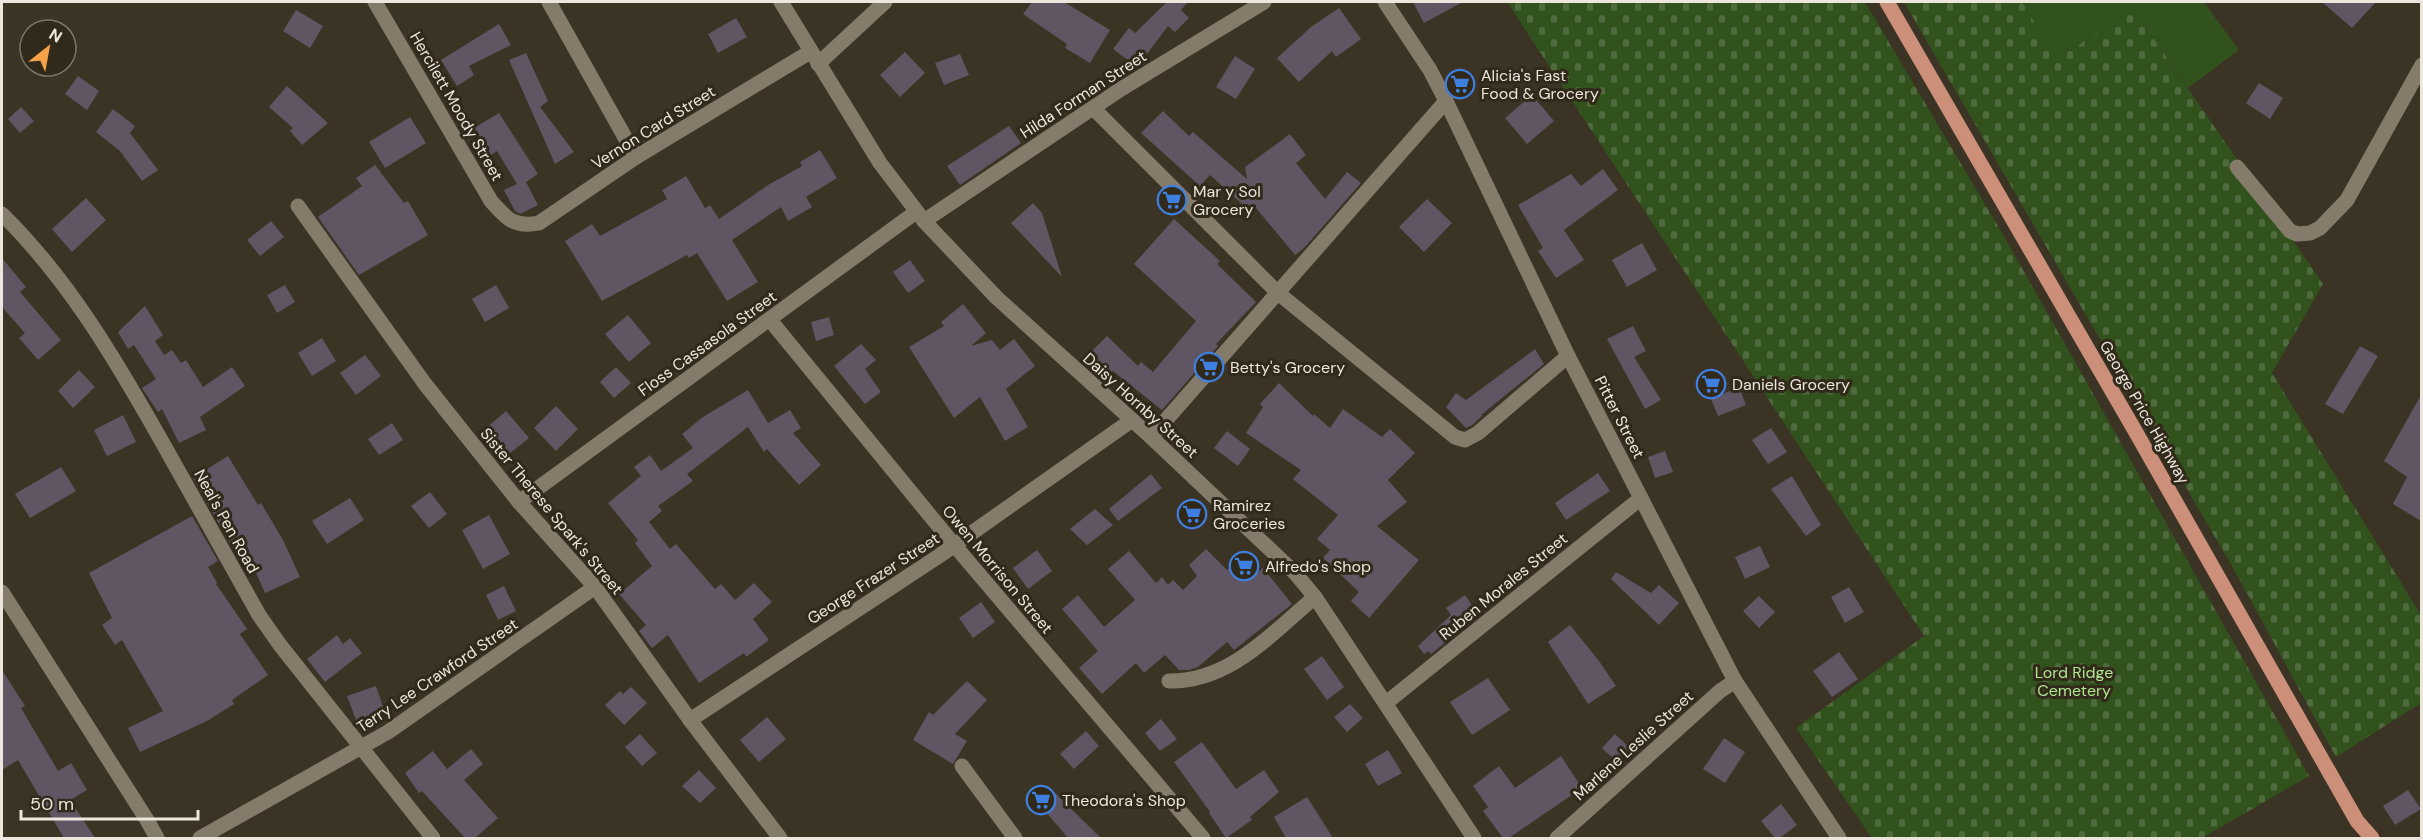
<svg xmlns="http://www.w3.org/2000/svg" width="2423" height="840" viewBox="0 0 2423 840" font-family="'DM Sans',sans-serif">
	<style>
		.green { fill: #31521d }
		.cemetery { fill: url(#cemetery-stones) }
		.building { fill: #605563 }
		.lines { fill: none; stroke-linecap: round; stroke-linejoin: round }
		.minor { stroke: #847b6a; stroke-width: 15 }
		.major { stroke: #cc8f7a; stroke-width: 15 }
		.labels { text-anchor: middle; stroke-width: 6; stroke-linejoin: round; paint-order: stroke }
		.poi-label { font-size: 16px; fill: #ece6dd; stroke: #31291a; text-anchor: start }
		.street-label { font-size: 16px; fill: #ece6dd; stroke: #31291a }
		.park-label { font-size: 16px; fill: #ade590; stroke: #31291a }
	</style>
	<defs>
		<pattern id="cemetery-stones" width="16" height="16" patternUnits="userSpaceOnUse" patternTransform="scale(1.5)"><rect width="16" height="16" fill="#31521d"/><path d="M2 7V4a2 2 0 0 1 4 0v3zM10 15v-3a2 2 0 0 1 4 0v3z" fill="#4f6b3d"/></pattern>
	</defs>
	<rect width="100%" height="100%" fill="#3b3324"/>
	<path class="green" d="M2022 2H2204L2239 50 2188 88 2133 9 2057 59Z"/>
	<g class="cemetery">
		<path d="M1507 2H1865L2005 238 2309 776 2202 838H1872L1796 728 1924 636Z"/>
		<path d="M1904 2H2022L2057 59 2133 9 2323 284 2272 373 2421 615V703L2336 757 2237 575Z"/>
	</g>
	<g class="building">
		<path d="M1032 2H1064L1110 30 1090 63 1065 48 1067 44 1023 14Z"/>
		<path d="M1167 2H1188L1181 10 1189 18 1175 32 1168 26 1137 67 1113 49 1129 28 1135 33Z"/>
		<path d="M1413 2H1463L1424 23Z"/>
		<path d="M2322 2H2376L2352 28Z"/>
		<path d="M1339 8 1361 39 1336 57 1332 51 1299 82 1277 58 1311 27Z"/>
		<path d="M296 10 323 26 310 48 283 31Z"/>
		<path d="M736 18 747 37 718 53 708 34Z"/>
		<path d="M499 24 511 45 469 66 474 75 457 86 441 60Z"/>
		<path d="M905 52 925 73 900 97 880 75Z"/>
		<path d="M526 53 548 101 540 107 574 152 555 164 509 60Z"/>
		<path d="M960 54 969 75 944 85 935 63Z"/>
		<path d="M1235 56 1255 69 1236 99 1216 87Z"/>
		<path d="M78 76 99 91 87 110 65 94Z"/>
		<path d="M2259 83 2283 98 2270 119 2246 103Z"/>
		<path d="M287 86 328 123 302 145 290 131 293 128 269 107Z"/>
		<path d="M1532 95 1554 121 1527 144 1505 118Z"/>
		<path d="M21 107 34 121 20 133 8 119Z"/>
		<path d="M113 109 135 126 130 133 158 170 142 181 120 151 96 132Z"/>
		<path d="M1163 111 1189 136 1193 132 1247 179 1245 167 1290 134 1306 155 1296 163 1325 199 1347 172 1361 183 1304 248 1295 255 1256 208 1252 213 1210 175 1200 186 1141 133Z"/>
		<path d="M499 113 538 174 526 182 538 205 520 214 515 211 504 190 517 184 497 151 491 155 474 128Z"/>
		<path d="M410 117 426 143 385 168 369 142Z"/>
		<path d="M1009 126 1021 143 960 185 947 166Z"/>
		<path d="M820 150 837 178 806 197 812 207 788 221 781 207 732 240 758 282 727 301 697 253 689 258 687 255 602 301 565 241 592 224 600 236 667 199 662 190 686 176 705 208 710 205 719 219 768 185 802 166 800 162Z"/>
		<path d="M375 165 404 203 408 201 428 235 359 275 318 217 362 186 356 178Z"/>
		<path d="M1603 169 1618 190 1564 230 1584 260 1556 278 1538 251 1543 248 1518 205 1571 174 1581 186Z"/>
		<path d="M86 198 106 220 72 252 52 229Z"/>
		<path d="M1427 199 1452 223 1424 252 1399 227Z"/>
		<path d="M1033 203 1042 213 1062 277 1011 223Z"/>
		<path d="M1174 219 1220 261 1217 264 1256 302 1216 344 1218 346 1162 410 1113 371 1108 376 1088 355 1107 336 1138 366 1141 362 1153 372 1196 321 1134 264Z"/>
		<path d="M271 221 284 237 260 256 247 240Z"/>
		<path d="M1642 243 1657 270 1627 287 1612 260Z"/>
		<path d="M2 258 26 287 20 292 61 340 38 360 19 338 25 333 2 307Z"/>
		<path d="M910 260 925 281 908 293 893 272Z"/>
		<path d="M285 285 295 302 277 313 267 295Z"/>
		<path d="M496 285 509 308 485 322 472 299Z"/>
		<path d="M963 304 986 333 971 346 992 340 1000 350 1014 339 1035 366 1006 389 1028 427 1005 441 980 397 954 418 909 347 944 326 941 322Z"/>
		<path d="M145 306 163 335 155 341 164 355 172 350 181 363 186 360 203 387 232 367 245 386 200 417 206 430 179 443 162 409 158 412 142 388 156 379 134 345 128 349 118 332Z"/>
		<path d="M628 315 651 343 629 362 605 334Z"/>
		<path d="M829 317 834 335 816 341 811 322Z"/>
		<path d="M1633 326 1646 351 1634 357 1661 400 1645 409 1607 339Z"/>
		<path d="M322 338 336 361 312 376 298 353Z"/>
		<path d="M861 344 876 360 865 369 881 392 865 404 834 366Z"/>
		<path d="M2360 346 2378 356 2343 414 2325 404Z"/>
		<path d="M1535 349 1544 364 1481 415 1482 416 1472 425 1466 428 1446 407 1456 393 1466 400Z"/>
		<path d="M365 355 381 376 356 395 340 373Z"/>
		<path d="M616 367 631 383 614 398 600 382Z"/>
		<path d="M79 370 95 387 73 408 58 391Z"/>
		<path d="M1279 383 1313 416 1314 414 1330 428 1343 409 1382 437 1390 429 1415 453 1388 480 1407 502 1377 526 1419 560 1369 618 1351 601 1359 592 1323 558 1330 550 1317 539 1338 515 1293 479 1301 470 1246 433 1263 407 1260 404Z"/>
		<path d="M1739 387 1746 405 1718 416 1711 399Z"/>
		<path d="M748 390 768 423 790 410 801 428 793 433 821 465 799 485 767 449 764 452 748 427 687 474 693 481 658 506 662 511 649 522 670 549 676 544 715 589 721 584 735 600 754 583 772 602 753 619 769 640 746 657 744 653 699 683 668 635 652 648 639 631 646 625 619 594 652 566 635 543 638 540 608 503 641 476 634 467 650 455 661 471 693 448 682 434 703 417Z"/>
		<path d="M2421 395V521L2393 504 2407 477 2384 461Z"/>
		<path d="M556 406 578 429 556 451 534 428Z"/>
		<path d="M506 411 529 438 500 461 478 435Z"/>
		<path d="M123 415 136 442 107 456 94 430Z"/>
		<path d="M392 423 403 440 379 455 368 439Z"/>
		<path d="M1771 428 1787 452 1768 464 1752 440Z"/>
		<path d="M1227 431 1250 449 1238 466 1214 448Z"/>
		<path d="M1665 451 1673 472 1655 478 1648 457Z"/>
		<path d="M228 456 258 505 261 503 283 540 300 577 265 593 244 546 235 552 193 478Z"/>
		<path d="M61 467 76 491 30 518 15 494Z"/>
		<path d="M1598 473 1610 491 1566 520 1555 503Z"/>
		<path d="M1151 474 1162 488 1118 521 1109 509Z"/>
		<path d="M1792 476 1821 525 1806 536 1771 489Z"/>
		<path d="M430 492 447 514 429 528 411 506Z"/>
		<path d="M350 498 364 520 327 544 312 521Z"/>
		<path d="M1095 509 1113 525 1087 545 1070 529Z"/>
		<path d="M489 515 510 554 483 569 462 530Z"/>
		<path d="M192 516 218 561 208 567 217 583 216 584 247 629 240 634 268 675 232 700 234 704 207 721 140 752 128 728 163 711 122 640 115 645 102 625 112 618 89 573Z"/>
		<path d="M1760 546 1770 567 1745 579 1735 557Z"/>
		<path d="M1206 549 1227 570 1238 560 1253 576 1263 568 1292 604 1234 650 1227 642 1198 667 1189 670H1179L1165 655 1144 673 1136 663 1102 694 1079 668 1098 651 1062 609 1078 595 1104 627 1135 600 1108 569 1129 551 1156 583 1162 577 1168 585 1173 580 1183 590 1197 576 1189 565Z"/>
		<path d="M1037 550 1052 571 1028 589 1013 568Z"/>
		<path d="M1616 572 1651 593 1659 585 1679 603 1659 625 1611 579Z"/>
		<path d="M504 586 516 611 498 620 486 595Z"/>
		<path d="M1849 587 1864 612 1845 623 1831 597Z"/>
		<path d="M1465 595 1479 616 1445 640 1447 641 1431 654 1429 651 1424 654 1418 646 1451 615 1446 608Z"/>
		<path d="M1759 596 1775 612 1759 628 1743 611Z"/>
		<path d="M981 602 995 622 973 638 959 618Z"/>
		<path d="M1570 625 1599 661 1616 686 1588 704 1548 642Z"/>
		<path d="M337 635 343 644 350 638 362 653 325 682 307 659Z"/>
		<path d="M1839 652 1858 679 1832 697 1813 671Z"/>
		<path d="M1322 656 1344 687 1327 700 1304 669Z"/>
		<path d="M2 670 25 706 21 708 58 771 71 763 87 790 70 800 95 838H64L18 760 2 770Z"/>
		<path d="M1488 678 1510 710 1472 735 1450 702Z"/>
		<path d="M967 681 987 700 955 734 967 741 953 764 913 740 929 712 933 715Z"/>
		<path d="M376 686 384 710 356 720 347 696Z"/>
		<path d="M631 687 647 703 624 725 605 705 620 691 623 694Z"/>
		<path d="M1350 704 1363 718 1347 732 1334 717Z"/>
		<path d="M767 717 786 739 759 762 740 740Z"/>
		<path d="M1161 719 1177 739 1160 751 1145 733Z"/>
		<path d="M1086 731 1099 746 1074 769 1060 754Z"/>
		<path d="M640 734 657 753 642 766 625 747Z"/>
		<path d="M1615 734 1631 749 1618 763 1602 748Z"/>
		<path d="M1724 738 1745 752 1725 783 1703 769Z"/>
		<path d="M1202 742 1236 789 1264 770 1279 792 1250 817 1252 820 1226 838 1209 813 1210 812 1174 762Z"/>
		<path d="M471 749 483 764 464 780 498 818 475 838H465L422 791 419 793 405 773 433 751 447 769Z"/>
		<path d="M1388 750 1402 773 1378 786 1365 764Z"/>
		<path d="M1561 756 1582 788 1509 838H1503L1483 811 1488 807 1473 786 1499 766 1515 788Z"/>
		<path d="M699 770 716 788 700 803 682 786Z"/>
		<path d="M1048 786 1101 838H1068L1034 798Z"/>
		<path d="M2408 790 2421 809 2395 825 2383 806Z"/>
		<path d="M1307 797 1333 838H1286L1274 817Z"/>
		<path d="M1781 804 1797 825 1780 838H1775L1761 821Z"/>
	</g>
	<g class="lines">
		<g class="minor">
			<path d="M375 2 491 201C507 219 514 228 539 223L636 157 810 52"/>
			<path d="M549 2 636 157"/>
			<path d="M781 2 880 163 924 221 997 298 1151 437 1295 573 1315 597 1474 838"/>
			<path d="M1385 2 1430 70 1446 101 1568 356 1735 681 1839 838"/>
			<path d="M818 64 885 2"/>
			<path d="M1093 108 1278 293 1455 437 1465 440 1478 433 1568 356"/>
			<path d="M2237 167 2290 231 2297 234 2310 233 2320 228 2347 200 2422 65"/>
			<path d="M298 206 425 384 519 502 595 587 690 720 780 838"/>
			<path d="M2 214C69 280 115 359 161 440 194 499 227 557 259 615L280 645 433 838"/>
			<path d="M924 221 1121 89 1264 2"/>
			<path d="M770 320 955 546 1203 838"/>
			<path d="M1151 437 1446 101"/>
			<path d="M519 502 916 212"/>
			<path d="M2 592 147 820 157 838"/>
			<path d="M1169 681C1230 682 1272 633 1315 597"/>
			<path d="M1386 703 1641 498"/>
			<path d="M690 720 939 556 1132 420"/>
			<path d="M962 766 1015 838"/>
			<path d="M200 838 388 732 595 587"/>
			<path d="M1557 838 1720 691 1735 681"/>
		</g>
		<path class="major" d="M1887 2 2134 429 2357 821 2372 838"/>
	</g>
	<defs>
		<g id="supermarket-ring" transform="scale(1.5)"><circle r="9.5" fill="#31291a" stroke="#3f7fe0" stroke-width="1.5"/><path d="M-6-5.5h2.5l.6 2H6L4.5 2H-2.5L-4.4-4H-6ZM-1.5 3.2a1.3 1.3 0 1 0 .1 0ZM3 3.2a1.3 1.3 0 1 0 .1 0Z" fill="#3f7fe0"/></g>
	</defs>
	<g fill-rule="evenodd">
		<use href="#supermarket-ring" x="1460" y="84"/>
		<use href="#supermarket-ring" x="1172" y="200"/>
		<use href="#supermarket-ring" x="1209" y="367"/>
		<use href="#supermarket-ring" x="1711" y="384"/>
		<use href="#supermarket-ring" x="1192" y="514"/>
		<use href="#supermarket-ring" x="1244" y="566"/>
		<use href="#supermarket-ring" x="1041" y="800"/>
	</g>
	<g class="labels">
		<g class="poi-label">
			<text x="1481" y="81">Alicia's Fast<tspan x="1481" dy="18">Food &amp; Grocery</tspan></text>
			<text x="1193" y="197">Mar y Sol<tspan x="1193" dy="18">Grocery</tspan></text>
			<text x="1230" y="373">Betty's Grocery</text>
			<text x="1732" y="390">Daniels Grocery</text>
			<text x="1213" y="511">Ramirez<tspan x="1213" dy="18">Groceries</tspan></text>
			<text x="1265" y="572">Alfredo's Shop</text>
			<text x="1062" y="806">Theodora's Shop</text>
		</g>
		<g class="street-label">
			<text transform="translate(1083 94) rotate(-33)" y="6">Hilda Forman Street</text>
			<text transform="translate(457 106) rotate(60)" y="6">Hercilett Moody Street</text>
			<text transform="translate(653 127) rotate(-32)" y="6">Vernon Card Street</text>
			<text transform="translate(707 343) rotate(-36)" y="6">Floss Cassasola Street</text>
			<text transform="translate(1141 405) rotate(42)" y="6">Daisy Hornby Street</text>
			<text transform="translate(2145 412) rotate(60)" y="6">George Price Highway</text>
			<text transform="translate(1620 417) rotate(63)" y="6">Pitter Street</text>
			<text transform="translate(552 511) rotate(50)" y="6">Sister Therese Spark's Street</text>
			<text transform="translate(227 521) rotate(61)" y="6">Neal's Pen Road</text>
			<text transform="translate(998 569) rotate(50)" y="6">Owen Morrison Street</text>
			<text transform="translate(873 578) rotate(-33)" y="6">George Frazer Street</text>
			<text transform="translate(1503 586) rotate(-39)" y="6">Ruben Morales Street</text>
			<text transform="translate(437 675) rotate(-34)" y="6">Terry Lee Crawford Street</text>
			<text transform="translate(1633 745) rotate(-42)" y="6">Marlene Leslie Street</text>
		</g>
		<g class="park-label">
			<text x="2074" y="678">Lord Ridge<tspan x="2074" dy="18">Cemetery</tspan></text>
		</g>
	</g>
	<rect width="2423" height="840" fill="none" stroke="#ece6dd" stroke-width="6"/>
	<g transform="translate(48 48) rotate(31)"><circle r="28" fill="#31291a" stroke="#7c7568" stroke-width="1.5"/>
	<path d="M0-4.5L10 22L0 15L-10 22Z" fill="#f7a248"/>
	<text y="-9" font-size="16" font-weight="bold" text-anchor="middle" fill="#ece6dd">N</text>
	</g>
	<path d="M21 810v9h177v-9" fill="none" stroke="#ece6dd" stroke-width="3"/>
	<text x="30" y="810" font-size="18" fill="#ece6dd" stroke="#31291a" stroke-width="4.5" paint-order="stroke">50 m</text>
</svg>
